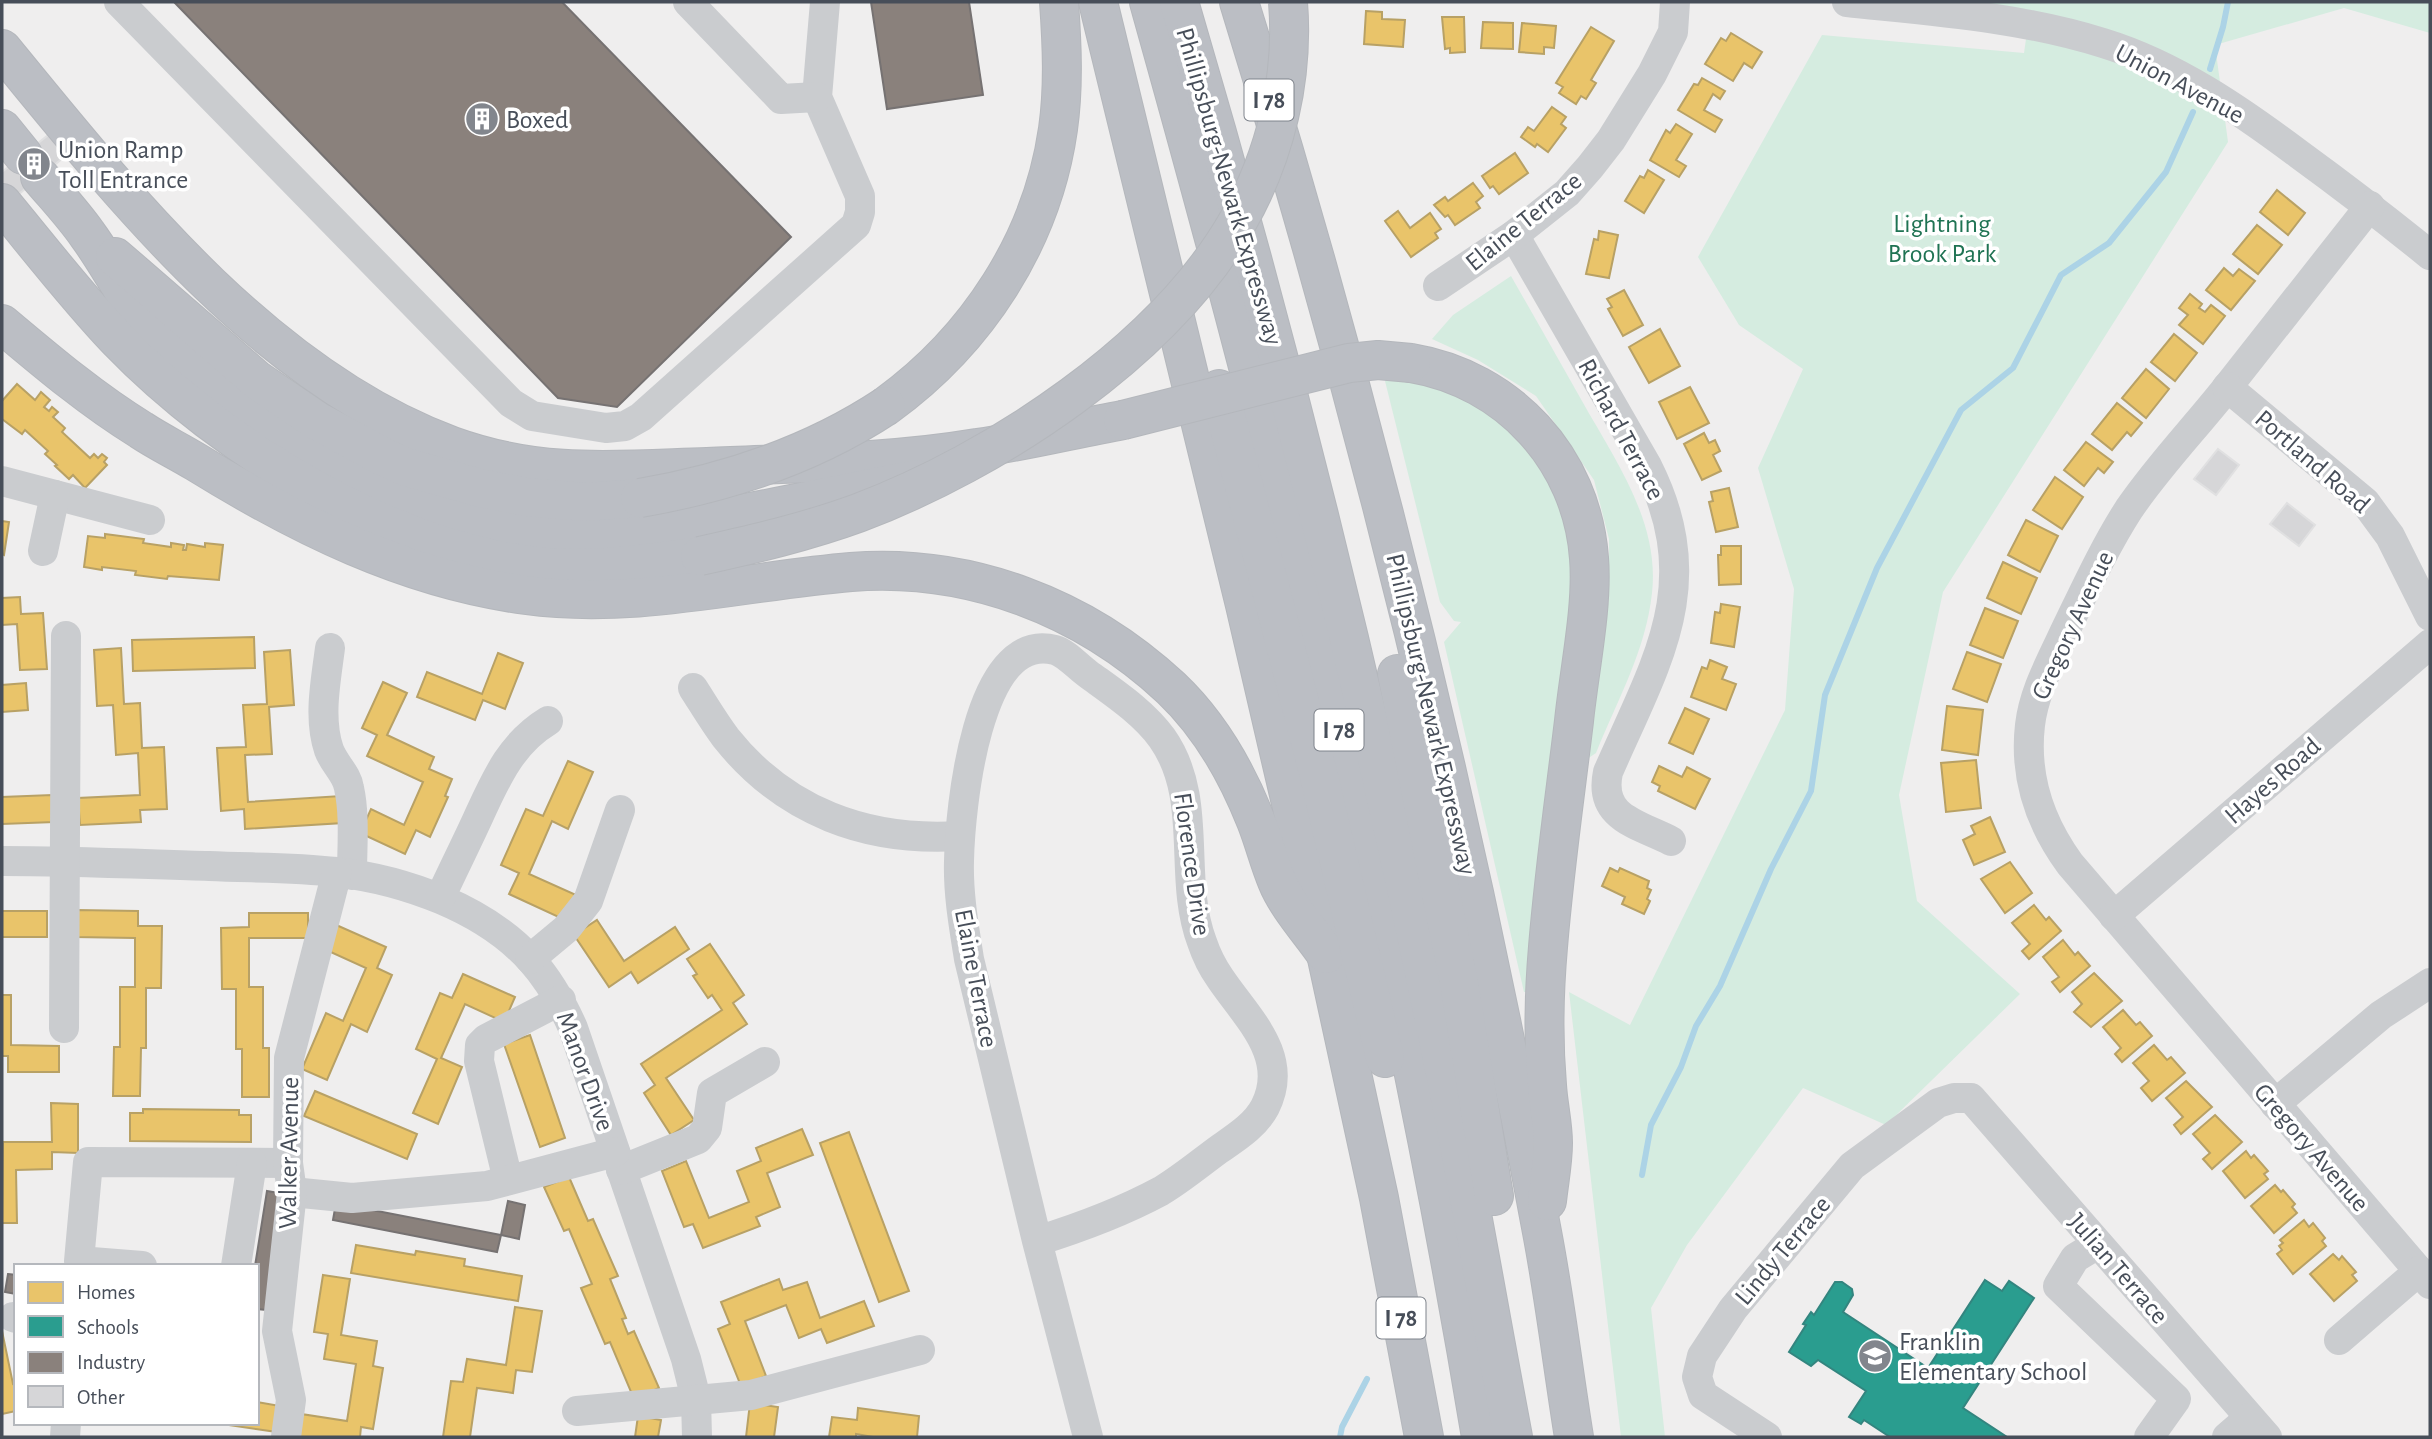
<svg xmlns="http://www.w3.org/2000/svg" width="2432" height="1439" viewBox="0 0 2432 1439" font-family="'Alegreya Sans',sans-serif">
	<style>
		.green { fill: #d5ece0 }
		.homes { fill: #e9c46a; stroke: #b8a165; stroke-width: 2 }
		.schools { fill: #2a9d8f; stroke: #33857f; stroke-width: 2 }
		.industry { fill: #8a817c; stroke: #767272; stroke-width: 2 }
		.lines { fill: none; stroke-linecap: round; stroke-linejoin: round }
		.stream { stroke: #acd3e6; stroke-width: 6 }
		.building { fill: #d6d6d8; stroke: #e0e0e1; stroke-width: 2 }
		.highway-casing { stroke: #b4b7bc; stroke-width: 40 }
		.minor { stroke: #cacccf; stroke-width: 30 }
		.highway { stroke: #bbbec4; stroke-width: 38 }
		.highway-bridge-casing { stroke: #b4b7bc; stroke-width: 40; stroke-linecap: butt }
		.highway-bridge { stroke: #bbbec4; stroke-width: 38 }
		.labels { text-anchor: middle; stroke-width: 7; stroke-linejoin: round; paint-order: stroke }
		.shield { fill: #fff; stroke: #7e838b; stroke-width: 2 }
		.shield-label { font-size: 24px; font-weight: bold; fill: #474e59 }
		.street-label { font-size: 26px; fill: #474e59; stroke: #fff }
		.poi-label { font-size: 26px; fill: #474e59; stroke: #fff; text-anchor: start }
		.park-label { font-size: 26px; fill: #1f7353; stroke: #fff }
	</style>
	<rect width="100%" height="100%" fill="#efeeee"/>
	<g class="green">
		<path d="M1844 2H2430V33L2344 8 2215 45 2228 142 1943 592 1899 795 1917 901 2020 994 1886 1125 1803 1088 1687 1245 1651 1308 1665 1437H1621L1569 992 1630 1025 1785 710 1794 589 1758 468 1803 369 1739 325 1698 257 1822 35 2024 53 2028 25Z"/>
		<path d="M1511 276C1535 318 1559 360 1582 401 1615 460 1660 522 1652 593 1646 650 1617 701 1596 753L1587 759 1609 597V539L1594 480 1536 396 1478 360 1432 339 1453 315Z"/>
		<path d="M1384 377 1419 380 1501 417 1557 486 1575 562 1529 992H1524L1444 642 1461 622 1454 621 1440 602Z"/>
	</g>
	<g class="homes">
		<path d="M1366 11 1382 12V19L1405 20 1403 47 1364 44Z"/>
		<path d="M1442 17H1464L1465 52 1450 53V48L1445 49Z"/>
		<path d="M1483 22 1513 23V49L1481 48Z"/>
		<path d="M1522 23 1556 26 1554 48 1544 47V54L1519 52Z"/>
		<path d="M1591 27 1614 41 1591 80 1596 83 1586 99 1581 96 1576 104 1559 93 1563 87 1556 83Z"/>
		<path d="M1731 33 1762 52 1752 68 1744 63 1733 81 1705 64 1721 38 1726 41Z"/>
		<path d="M1702 78 1725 91 1720 99 1713 94 1704 110 1722 120 1715 132 1678 110 1694 84 1698 85Z"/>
		<path d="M1552 107 1566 117 1561 124 1566 128 1548 152 1537 144 1535 147 1521 137 1528 127 1534 131Z"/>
		<path d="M1676 124 1692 134 1676 160 1686 166 1679 177 1650 160 1666 130 1670 133Z"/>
		<path d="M1515 153 1528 173 1499 194 1493 186 1490 188 1482 176Z"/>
		<path d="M1648 170 1664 180 1644 213 1625 201 1640 176 1644 178Z"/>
		<path d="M1473 183 1483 196 1476 202 1480 208 1455 225 1448 215 1445 217 1434 205 1445 197 1448 201Z"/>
		<path d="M2277 190 2305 213 2288 235 2260 212Z"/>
		<path d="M1398 211 1410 228 1430 213 1441 229 1435 233 1438 238 1411 257 1385 221Z"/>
		<path d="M2257 225 2282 245 2258 274 2233 254Z"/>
		<path d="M1599 231 1618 235 1609 278 1586 274 1594 239 1598 240Z"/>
		<path d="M2224 268 2233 276 2239 269 2255 281 2231 310 2206 290Z"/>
		<path d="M1624 290 1643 325 1623 336 1608 309 1612 307 1607 299Z"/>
		<path d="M2190 294 2202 304 2199 308 2205 312 2211 305 2225 316 2203 344 2179 325 2188 315 2179 308Z"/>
		<path d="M1660 329 1680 366 1649 383 1629 347Z"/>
		<path d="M2174 334 2197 353 2175 381 2151 362Z"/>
		<path d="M2146 369 2169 389 2146 418 2122 398Z"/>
		<path d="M17 384 35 400 41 392 50 400 44 407 49 411 52 407 58 412 53 417 65 428 62 432 90 458 94 454 98 458 102 454 107 458 104 462 107 465 85 488 73 475 69 479 55 466 57 465 45 454 48 451 25 430 22 434 2 419V401Z"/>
		<path d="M1690 387 1709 423 1677 439 1659 402Z"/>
		<path d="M2117 403 2142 423 2131 436 2127 432 2112 450 2092 434Z"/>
		<path d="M1704 433 1709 443 1715 440 1720 451 1713 455 1721 471 1702 480 1684 444Z"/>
		<path d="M2086 442 2113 462 2104 473 2098 468 2084 486 2064 470Z"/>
		<path d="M2055 477 2083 497 2062 529 2033 510Z"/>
		<path d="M1729 488 1738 527 1716 532 1709 502 1713 501 1711 492Z"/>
		<path d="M2026 520 2058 536 2040 572 2008 555Z"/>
		<path d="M2 521 9 522 4 555 2 554Z"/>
		<path d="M105 534 144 539 143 543 171 547V543L184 545 183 550H186L187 544 205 547V543L223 545 219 580 168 576 167 579 135 575 136 571 102 567V570L84 567 88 536 105 538Z"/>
		<path d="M1721 546H1741V584L1719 585 1718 555H1721Z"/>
		<path d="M2003 562 2037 578 2021 614 1987 598Z"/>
		<path d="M20 597 21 614 43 613 47 669 20 670 17 624 2 625V598Z"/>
		<path d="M1721 604 1740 607 1734 647 1711 643 1715 612 1720 613Z"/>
		<path d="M1985 608 2018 621 2003 658 1970 645Z"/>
		<path d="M254 637 255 668 133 671 132 640Z"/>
		<path d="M121 648 124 704 140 703 142 748 164 747 167 809 140 810 141 822 80 825 78 798 140 795 138 753 116 755 113 705 97 706 94 650Z"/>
		<path d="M290 650 294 705 269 707 272 754 245 755 248 802 341 796 343 823 245 829 244 809 221 811 217 748 246 747 243 705 267 704 264 652Z"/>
		<path d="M1967 652 2001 664 1987 702 1953 689Z"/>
		<path d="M498 653 523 663 505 709 483 700 475 720 417 697 427 672 482 694Z"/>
		<path d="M1710 660 1727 667 1722 679 1736 684 1726 710 1691 697 1702 667 1707 669Z"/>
		<path d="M383 682 407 693 387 735 434 757 429 769 452 779 445 796 448 797 430 837 416 830 405 854 360 833 371 809 404 825 423 782 367 756 377 735 362 728Z"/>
		<path d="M26 683 28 710 2 712V685Z"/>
		<path d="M1947 706 1983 710 1978 755 1942 750Z"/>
		<path d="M1685 708 1709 719 1693 754 1669 743Z"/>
		<path d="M1976 760 1981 808 1946 812 1941 763Z"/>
		<path d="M568 761 593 772 568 829 552 821 529 874 576 895 565 920 509 894 519 873 501 865 526 809 543 816Z"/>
		<path d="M1659 766 1682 777 1687 767 1710 779 1695 809 1658 791 1660 786 1652 782Z"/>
		<path d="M52 795 54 822 2 824V797Z"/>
		<path d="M1990 817 2005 852 1974 865 1963 840 1975 834 1971 826Z"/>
		<path d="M2010 862 2032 893 2005 913 1981 879Z"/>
		<path d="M1610 868 1618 872 1620 868 1649 881 1647 888 1651 890 1647 899 1650 901 1644 914 1622 904 1625 897 1602 886Z"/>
		<path d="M2034 905 2046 920 2049 917 2061 931 2029 959 2022 951 2030 944 2012 923Z"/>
		<path d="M76 910 138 911V926H162L161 988H146V1048H141L140 1096H113L114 1047H120V987H135V938L75 937Z"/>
		<rect x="2" y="911" width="45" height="26"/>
		<path d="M249 913H308V938H249V987H263V1048H269V1097H242V1049H236V989H222L221 928 249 927Z"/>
		<path d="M597 920 624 961 675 927 689 949 638 983 631 972 609 987 574 935Z"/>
		<path d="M334 924 386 947 377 968 392 975 367 1032 351 1024 327 1080 302 1069 326 1013 343 1021 366 968 324 949Z"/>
		<path d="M2063 940 2075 955 2078 952 2090 966 2060 992 2052 982 2059 977 2043 957Z"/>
		<path d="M710 944 744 995 733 1003 747 1024 666 1078 694 1120 671 1135 644 1093 655 1085 641 1064 722 1010 712 995 708 998 693 976 697 974 687 959Z"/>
		<path d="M2094 973 2122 1001 2091 1027 2074 1012 2082 1004 2072 992Z"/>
		<path d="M463 974 515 997 504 1022 465 1004 441 1058 462 1067 438 1124 413 1113 437 1059 416 1049 440 993 452 998Z"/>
		<path d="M2 995H11V1045L59 1046V1072H8V1056H2Z"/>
		<path d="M2123 1010 2136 1025 2140 1022 2152 1036 2122 1062 2115 1054 2121 1048 2103 1027Z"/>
		<path d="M530 1035 565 1138 540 1147 504 1044Z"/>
		<path d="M2154 1045 2167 1060 2171 1057 2185 1073 2152 1101 2141 1088 2149 1081 2133 1063Z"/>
		<path d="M2186 1081 2212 1107 2181 1134 2174 1125 2183 1117 2166 1098Z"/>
		<path d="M315 1091 417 1134 407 1159 304 1116Z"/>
		<path d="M51 1103 78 1104V1153L52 1152V1169L16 1170 17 1223H2L3 1142H52Z"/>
		<path d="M143 1109 239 1110V1115H251V1142L130 1141V1113H143Z"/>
		<path d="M2215 1115 2242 1142 2212 1169 2203 1159 2210 1153 2193 1134Z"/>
		<path d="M802 1129 813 1155 767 1173 780 1207 756 1217 760 1226 703 1248 693 1224 684 1227 662 1171 686 1161 709 1218 749 1202 737 1171 761 1161 756 1148Z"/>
		<path d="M849 1132 909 1291 879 1302 820 1143Z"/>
		<path d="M2246 1151 2251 1158 2254 1155 2268 1171 2264 1174 2268 1179 2245 1198 2223 1171Z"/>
		<path d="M569 1177 588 1221 593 1219 618 1276 610 1279 626 1318 622 1319 628 1334 634 1331 659 1388 634 1399 610 1342 605 1344 581 1288 592 1284 569 1229 564 1231 544 1187Z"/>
		<path d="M2275 1185 2281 1192 2283 1190 2295 1204 2292 1207 2297 1213 2274 1233 2251 1206Z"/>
		<path d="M2304 1220 2309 1227 2313 1223 2325 1238 2322 1241 2326 1246 2293 1274 2277 1254 2282 1250 2279 1246 2283 1243 2280 1240Z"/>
		<path d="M356 1245 415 1255 416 1251 465 1259 464 1266 522 1276 518 1301 351 1273Z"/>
		<path d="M2333 1254 2339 1260 2342 1256 2356 1272 2352 1275 2357 1281 2334 1301 2310 1274Z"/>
		<path d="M323 1275 350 1279 341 1335 377 1341 373 1366 383 1368 373 1429 361 1427 360 1437H297L301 1414 347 1421 356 1364 324 1359 328 1334 314 1332Z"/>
		<path d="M779 1279 783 1290 807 1282 820 1318 864 1301 874 1326 827 1343 821 1329 799 1338 786 1305 745 1321 766 1376 741 1386 718 1329 730 1324 721 1302Z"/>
		<path d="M515 1307 542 1311 532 1372 516 1370 513 1393 477 1388 470 1437H443L451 1381 463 1382 467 1359 506 1365Z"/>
		<path d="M2 1331 13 1384 16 1383V1411L2 1414Z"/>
		<path d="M257 1402 280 1406 277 1432 228 1425V1423H257Z"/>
		<path d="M750 1403 778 1407 774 1437H746Z"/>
		<path d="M858 1408 919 1416 917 1437H873L856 1434V1437H829L832 1417 857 1420Z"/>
		<path d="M638 1416 661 1420 658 1437H635Z"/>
	</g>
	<path class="schools" d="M1985 1280 2002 1291 2009 1281 2034 1298 1963 1408 2007 1437H1890L1864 1420 1861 1424 1849 1417 1866 1391 1818 1360 1811 1366 1789 1352 1806 1325 1803 1324 1811 1312 1814 1315 1835 1282H1842L1852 1289 1853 1295 1843 1312 1928 1368Z"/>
	<g class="industry">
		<path d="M174 2H562L791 237 617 407 558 398Z"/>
		<path d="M871 2H969L983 95 887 109Z"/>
		<path d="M267 1191 285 1194 266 1310 257 1309V1266H255Z"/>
		<path d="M508 1201 525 1205 519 1239 501 1235Z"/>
		<path d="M336 1203 501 1235 497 1252 333 1220Z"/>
		<path d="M8 1274 16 1275V1294L5 1292Z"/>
	</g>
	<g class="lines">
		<g class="stream">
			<path d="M2210 69 2223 27 2228 2"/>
			<path d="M1642 1175 1651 1125 1681 1067 1696 1026 1720 986 1771 869 1811 791 1825 695 1877 568 1961 410 2013 368 2061 275 2109 243 2166 172 2193 112"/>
			<path d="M1340 1437 1342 1427 1367 1379"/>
		</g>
	</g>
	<g class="building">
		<path d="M52 132 69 153 14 198 2 182V172Z"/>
		<path d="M2218 449 2239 465 2216 495 2194 479Z"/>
		<path d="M2287 503 2315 525 2299 546 2270 524Z"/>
	</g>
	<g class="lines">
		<g class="highway-casing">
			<g id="highway">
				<path d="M1098 2 1245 605 1326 954 1379 1198 1424 1437"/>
				<path d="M1149 2C1282 475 1401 952 1481 1437"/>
				<path d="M1179 2C1285 359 1374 722 1448 1088 1471 1204 1491 1321 1513 1437"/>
				<path d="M1239 2C1364 406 1466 816 1542 1232 1555 1300 1563 1369 1574 1437"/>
				<path d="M2 49C123 197 266 378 452 446 541 478 614 470 707 467 797 463 888 463 977 448 1026 441 1074 429 1123 420"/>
				<path d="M2 129 23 155"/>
				<path d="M40 177C56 196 73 214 87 234 110 265 126 301 153 330 257 440 445 536 598 533 646 532 693 523 740 514 799 503 857 491 916 479"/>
				<path d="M2 203C40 249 77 297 118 340 223 449 394 553 547 567 598 571 649 563 700 556"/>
				<path d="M115 257 257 380 317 421 386 458 406 467 480 488 526 497 585 502 640 498"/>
				<path d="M2 324C46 361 92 400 141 430 159 442 178 451 196 462 298 525 406 579 526 595 635 610 743 581 851 572 970 563 1084 607 1171 688 1209 724 1237 773 1256 821 1264 841 1269 862 1277 881 1287 906 1311 932 1326 954"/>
				<path d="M1411 363C1508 379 1582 459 1589 558 1593 607 1579 671 1574 721 1565 796 1554 872 1548 947 1544 993 1543 1039 1547 1085 1548 1104 1553 1124 1553 1143 1553 1162 1549 1182 1547 1201"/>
				<path d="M1219 389 1318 772 1385 1058"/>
				<path d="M886 406C977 340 1042 241 1058 129 1064 87 1062 44 1059 2"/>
				<path d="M1397 674 1459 983 1494 1196"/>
			</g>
		</g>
		<g class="minor">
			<path d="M119 2 511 403 532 416 606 428 625 426 641 417 856 225 860 212V196L817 97 825 2"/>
			<path d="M688 2 781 99 817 97"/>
			<path d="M1847 2C1933 11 2020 17 2103 43 2175 65 2240 110 2300 155 2344 187 2388 221 2430 255"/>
			<path d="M2370 206C2323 266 2276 326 2229 385 2196 427 2159 465 2129 509 2104 548 2085 590 2065 631 2051 662 2034 691 2030 725 2024 777 2040 823 2070 864L2430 1284"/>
			<path d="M1514 235 1647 466C1707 585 1656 662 1608 772 1598 818 1638 824 1671 841"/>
			<path d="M1438 286 1514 235 1567 193 1590 167 1611 140 1652 74 1673 32 1675 2"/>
			<path d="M2227 387 2365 502 2390 536 2430 616"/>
			<path d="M2 481 150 520"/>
			<path d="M43 551 55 495"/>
			<path d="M330 648C326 680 318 718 329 750 334 764 347 774 349 788 355 815 352 847 352 875"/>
			<path d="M693 688C704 705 714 722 726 738 785 812 867 842 960 836"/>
			<path d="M2 861C71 861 140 864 209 866 251 868 295 867 336 872 404 880 484 908 531 960 549 980 562 1003 573 1028L686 1359 696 1399 697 1437"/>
			<path d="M440 898C452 872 465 846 477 820 495 781 510 744 548 721"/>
			<path d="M2114 916 2430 644"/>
			<path d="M530 959 566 929 588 901 620 810"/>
			<path d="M64 1028 66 636"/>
			<path d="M2275 1104 2381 1015 2430 983"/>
			<path d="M621 1170 698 1139 707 1128 712 1093 765 1062"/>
			<path d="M508 1180 479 1061 480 1045 486 1039 561 1000"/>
			<path d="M292 1192 352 1198 487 1186 615 1152"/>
			<path d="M1037 1241C1079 1228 1122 1212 1161 1191 1181 1179 1199 1164 1218 1150 1235 1138 1255 1126 1265 1107 1291 1056 1246 1017 1220 978 1213 968 1206 954 1202 942 1177 876 1205 799 1162 738 1143 712 1114 693 1088 674 1078 667 1066 653 1055 650 976 629 960 812 959 861 958 894 964 927 969 959L1037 1241 1088 1437"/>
			<path d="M2098 1244 2075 1258 2058 1286 2176 1399 2149 1437"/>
			<path d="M142 1266 79 1261 88 1162 288 1163"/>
			<path d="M236 1266 252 1163"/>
			<path d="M13 1317 16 1318"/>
			<path d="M2339 1340 2419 1271"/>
			<path d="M577 1411 751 1395 920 1350"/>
			<path d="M65 1437 66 1423"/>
			<path d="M286 1437 291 1400 277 1331 292 1192 288 1163 289 1058 337 872"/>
			<path d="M1767 1437 1703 1395 1697 1377 1702 1356 1706 1350 1733 1309 1852 1166 1938 1103 1954 1098H1971L2267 1437"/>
			<path d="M2227 1437 2249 1418"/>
		</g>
		<use href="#highway" class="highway"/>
		<g class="highway-bridge-casing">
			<g id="highway-bridge">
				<path d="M1123 420 1349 363 1378 360 1411 363"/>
				<path d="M640 498C727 483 812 455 886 406"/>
				<path d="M700 556C754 544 806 532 858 513 996 461 1164 351 1238 221 1276 155 1294 77 1288 2"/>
			</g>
		</g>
		<use href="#highway-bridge" class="highway-bridge"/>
	</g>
	<defs>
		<g id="building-disc" transform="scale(1.75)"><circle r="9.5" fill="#82868d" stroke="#fff"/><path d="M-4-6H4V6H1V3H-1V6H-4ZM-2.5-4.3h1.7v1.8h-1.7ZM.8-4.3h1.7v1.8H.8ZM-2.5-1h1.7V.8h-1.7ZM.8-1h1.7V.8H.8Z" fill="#fff"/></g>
		<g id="school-disc" transform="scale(1.75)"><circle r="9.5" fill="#82868d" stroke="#fff"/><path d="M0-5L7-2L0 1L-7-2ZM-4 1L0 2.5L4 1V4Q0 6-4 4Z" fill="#fff"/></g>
	</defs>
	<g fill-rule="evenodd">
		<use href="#building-disc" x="482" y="119"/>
		<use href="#building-disc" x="34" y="164"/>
		<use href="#school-disc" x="1875" y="1356"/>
	</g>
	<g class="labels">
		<g class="shield">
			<rect x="1244.5" y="79.5" width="49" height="41" rx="5"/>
			<rect x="1314.5" y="709.5" width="49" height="41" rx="5"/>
			<rect x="1376.5" y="1297.5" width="49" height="41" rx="5"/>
		</g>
		<g class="shield-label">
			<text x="1269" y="108">I 78</text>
			<text x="1339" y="738">I 78</text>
			<text x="1401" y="1326">I 78</text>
		</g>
		<g class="street-label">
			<text transform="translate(2180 83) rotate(28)" y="9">Union Avenue</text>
			<text transform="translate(1230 186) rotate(74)" y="9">Phillipsburg-Newark Expressway</text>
			<text transform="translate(1523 221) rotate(-39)" y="9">Elaine Terrace</text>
			<text transform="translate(1622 429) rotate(62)" y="9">Richard Terrace</text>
			<text transform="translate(2313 461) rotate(41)" y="9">Portland Road</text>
			<text transform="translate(2072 625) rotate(-65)" y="9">Gregory Avenue</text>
			<text transform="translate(1432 714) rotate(77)" y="9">Phillipsburg-Newark Expressway</text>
			<text transform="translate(2272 780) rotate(-41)" y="9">Hayes Road</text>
			<text transform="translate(1193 864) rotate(82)" y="9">Florence Drive</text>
			<text transform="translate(977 978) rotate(79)" y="9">Elaine Terrace</text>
			<text transform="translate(586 1071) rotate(70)" y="9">Manor Drive</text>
			<text transform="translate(2312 1147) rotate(49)" y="9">Gregory Avenue</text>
			<text transform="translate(288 1153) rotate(-89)" y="9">Walker Avenue</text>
			<text transform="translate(1782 1250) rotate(-50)" y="9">Lindy Terrace</text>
			<text transform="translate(2119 1268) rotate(49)" y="9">Julian Terrace</text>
		</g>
		<g class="poi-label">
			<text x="506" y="128">Boxed</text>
			<text x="58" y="158">Union Ramp<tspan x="58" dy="30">Toll Entrance</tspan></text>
			<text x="1899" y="1350">Franklin<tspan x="1899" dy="30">Elementary School</tspan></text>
		</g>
		<g class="park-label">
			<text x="1942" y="232">Lightning<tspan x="1942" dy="30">Brook Park</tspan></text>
		</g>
	</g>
	<rect width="2432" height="1439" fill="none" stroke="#474e59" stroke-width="7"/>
	<rect x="14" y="1264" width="245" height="161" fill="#ffffff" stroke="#b5b8bd" stroke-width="2"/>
	<rect x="28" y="1282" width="35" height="21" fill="#e9c46a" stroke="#b5b8bd" stroke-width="2"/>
	<text x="77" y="1299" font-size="21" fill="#474e59">Homes</text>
	<rect x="28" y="1316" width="35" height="21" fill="#2a9d8f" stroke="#b5b8bd" stroke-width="2"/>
	<text x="77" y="1334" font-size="21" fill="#474e59">Schools</text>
	<rect x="28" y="1352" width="35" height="21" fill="#8a817c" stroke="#b5b8bd" stroke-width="2"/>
	<text x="77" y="1369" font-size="21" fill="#474e59">Industry</text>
	<rect x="28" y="1386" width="35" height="21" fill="#d6d6d8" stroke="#b5b8bd" stroke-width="2"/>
	<text x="77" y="1404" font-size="21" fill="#474e59">Other</text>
</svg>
